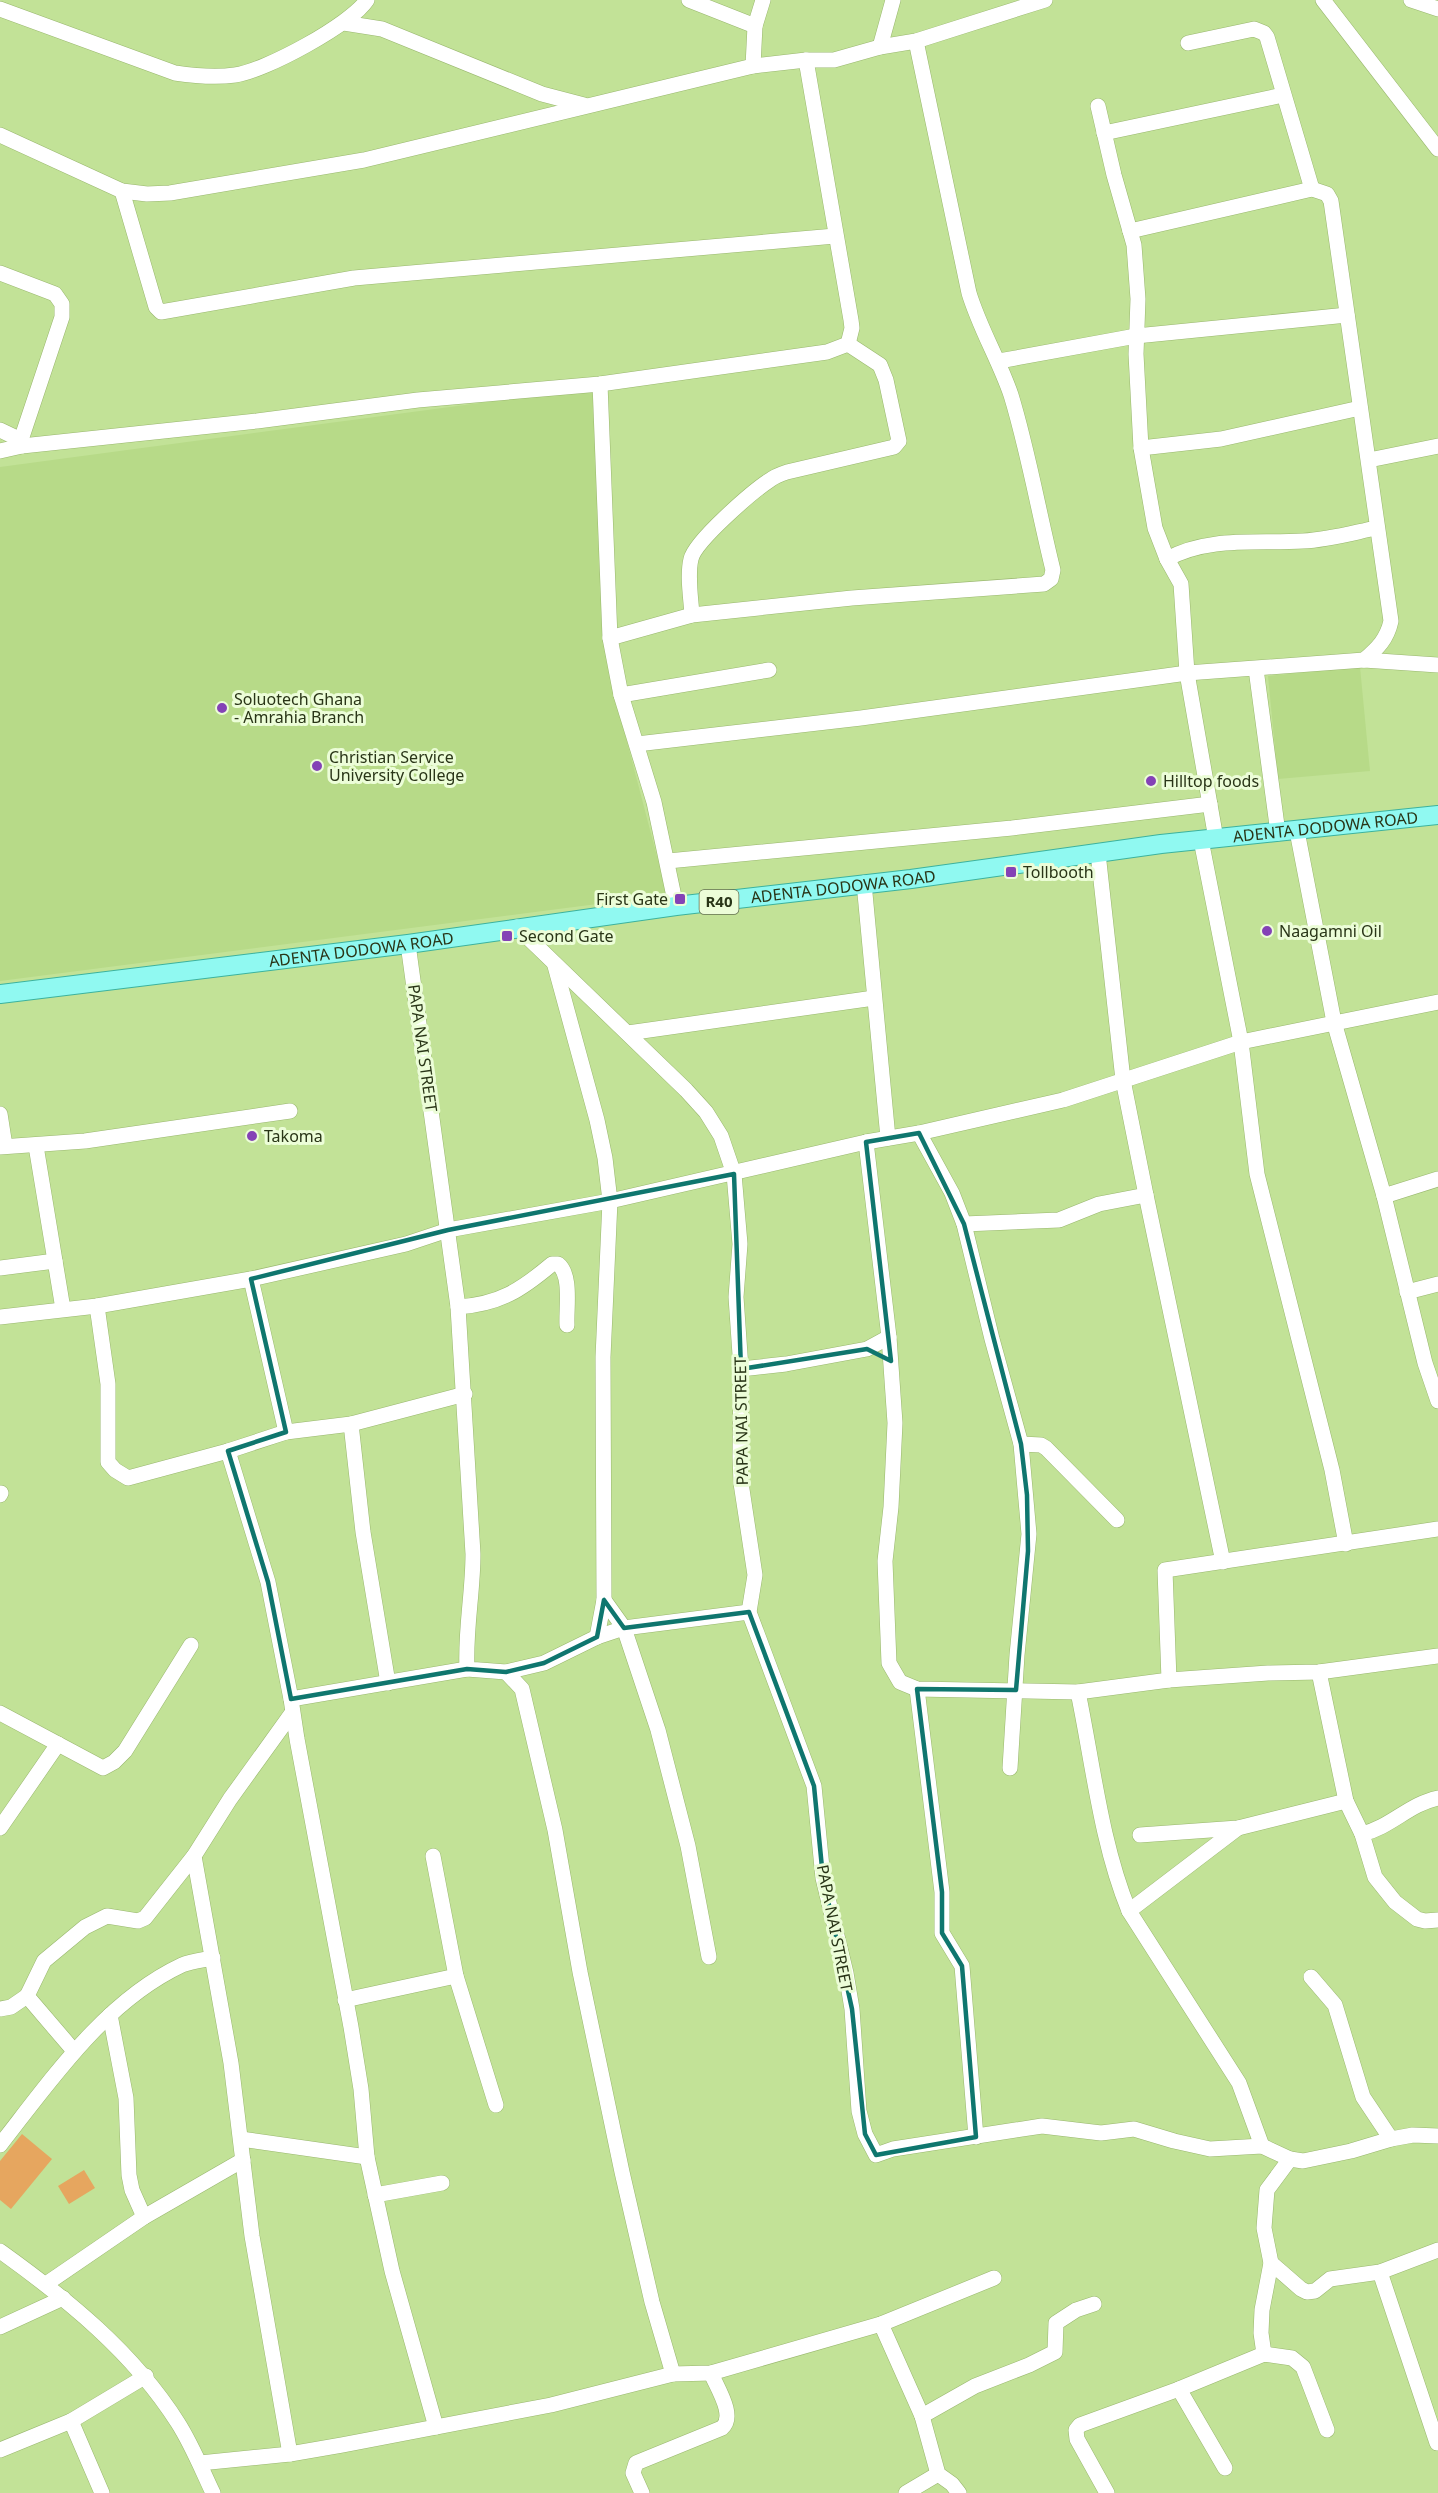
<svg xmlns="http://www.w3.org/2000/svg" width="1438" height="2493" viewBox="0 0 1438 2493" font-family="'Noto Sans',sans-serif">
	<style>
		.built { fill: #b7da88 }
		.green { fill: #e6a65f }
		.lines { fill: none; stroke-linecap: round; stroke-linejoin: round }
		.minor-casing { stroke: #99b76e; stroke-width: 16 }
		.major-casing { stroke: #3cb29e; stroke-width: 20 }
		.minor { stroke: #fff; stroke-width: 15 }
		.major { stroke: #90f9f1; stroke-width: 18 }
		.marked { fill: none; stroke: #0f766e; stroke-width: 4.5; stroke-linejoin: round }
		.poi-dot { fill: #8442b6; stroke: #ecfdd8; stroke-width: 2 }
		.labels { text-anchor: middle; stroke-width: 6; stroke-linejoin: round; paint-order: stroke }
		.shield { fill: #ecfdd8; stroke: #647151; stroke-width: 1.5 }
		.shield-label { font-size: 15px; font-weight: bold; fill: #293517 }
		.poi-label { font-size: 16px; fill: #293517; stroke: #ecfdd8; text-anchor: start }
		.street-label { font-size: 16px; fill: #293517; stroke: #ecfdd8 }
	</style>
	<rect width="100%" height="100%" fill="#c2e297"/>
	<g class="built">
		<path d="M592 388 608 669 667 895 0 981V467Z"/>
		<path d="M1360 667 1370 771 1278 779 1268 676Z"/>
	</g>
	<g class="green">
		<path d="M22 2134 52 2159 11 2209 0 2200V2161Z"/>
		<path d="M84 2170 95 2188 69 2204 58 2186Z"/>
	</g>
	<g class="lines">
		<g class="minor-casing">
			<g id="minor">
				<path d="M689 0 755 26"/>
				<path d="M1323 0 1438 149"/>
				<path d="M1411 0 1438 9"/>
				<path d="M0 9 175 73C195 76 215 78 235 75 265 71 350 25 367 0"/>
				<path d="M344 23 382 29 542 94 584 105"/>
				<path d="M1188 43 1254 29 1264 33 1267 37 1312 189"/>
				<path d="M880 47 893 0"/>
				<path d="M753 66 755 26 763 0"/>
				<path d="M1098 106 1114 175 1134 245 1138 299 1136 354 1141 448 1155 528 1167 559 1181 584 1187 673 1216 839"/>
				<path d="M1104 133 1283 95"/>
				<path d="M0 135 122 191 147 194 170 193 364 160 753 66 806 60H834L880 47 916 41 1045 0"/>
				<path d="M122 191 156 307 161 312 354 278 835 236"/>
				<path d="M1130 231 1312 189 1327 194 1331 201 1391 621C1387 639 1378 648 1364 660"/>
				<path d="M0 273 55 294 62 304V317L21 440 22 446"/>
				<path d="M999 361 1136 336 1347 315"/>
				<path d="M600 384 610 638 621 695 654 802 676 906"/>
				<path d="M0 430 21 440"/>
				<path d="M1141 448 1221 439 1360 408"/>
				<path d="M0 451 22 446 257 421 418 400 600 384 827 352 848 344 852 328 851 320 806 60"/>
				<path d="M1369 460 1438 446"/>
				<path d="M1167 559C1209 536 1257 544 1303 541 1328 540 1352 533 1376 528"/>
				<path d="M692 615C691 598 687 576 691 559 695 541 753 491 770 480 775 476 781 474 787 472L894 447 899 441 886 380 880 365 848 344"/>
				<path d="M610 638 692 615 852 598 1044 584 1051 579 1053 570C1039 514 1028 450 1011 395 999 360 980 329 969 293L916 41"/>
				<path d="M1256 669 1278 833"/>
				<path d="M621 695 769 670"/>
				<path d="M637 744 861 718 1187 673 1364 660 1438 665"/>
				<path d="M1297 831 1334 1022 1384 1196 1425 1363 1438 1401"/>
				<path d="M1201 840 1241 1042 1257 1174 1332 1470 1346 1544"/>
				<path d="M668 861 1012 828 1210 804"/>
				<path d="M864 883 888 1138"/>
				<path d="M517 927 686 1090 706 1112 721 1136 734 1174 740 1244 736 1297 741 1369 740 1457 741 1483 755 1575 749 1612 814 1786 823 1878 846 1973 852 2009 859 2111 865 2134 876 2155 893 2149 1042 2126 1101 2133 1134 2129 1174 2141 1210 2149 1262 2146 1290 2159 1303 2161 1351 2151 1391 2139 1413 2135 1438 2136"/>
				<path d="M408 944 458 1307 473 1554C473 1593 465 1630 467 1669L506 1672 544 1663 597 1637 624 1628 749 1612"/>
				<path d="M555 966 597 1120 605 1158 610 1201 603 1357 604 1600 597 1637"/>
				<path d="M628 1033 874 998"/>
				<path d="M0 1114 5 1146"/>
				<path d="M919 1133 952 1193 964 1224 992 1339 1021 1444 1029 1534 1017 1655 1010 1768"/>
				<path d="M866 1142 889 1337 895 1423 891 1507 885 1561 889 1663 900 1682 917 1689 1078 1692 1169 1680 1165 1570 1438 1529"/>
				<path d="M36 1146 63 1309"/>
				<path d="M0 1147 85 1141 290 1111"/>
				<path d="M1146 1195 1223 1562"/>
				<path d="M1384 1196 1438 1179"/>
				<path d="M964 1224 1059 1220 1099 1204 1146 1195 1123 1080 1098 853"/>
				<path d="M0 1268 55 1261"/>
				<path d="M251 1279 286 1432 351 1424 465 1394"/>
				<path d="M1407 1292 1438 1284"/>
				<path d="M97 1306 108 1384V1462L115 1470 128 1478 228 1451 268 1582 291 1699 297 1739 351 2027 361 2089 367 2157 392 2271 436 2427"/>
				<path d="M458 1307C500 1304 521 1290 552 1264H558C572 1275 566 1308 567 1325"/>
				<path d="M0 1317 97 1306 251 1279 406 1244 448 1230 610 1201 866 1142 919 1133 1063 1100 1241 1042 1438 1002"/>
				<path d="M741 1369 786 1364 867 1349 889 1337"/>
				<path d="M351 1424 363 1532 388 1683"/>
				<path d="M1021 1444 1041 1445 1046 1448 1117 1520"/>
				<path d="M228 1451 286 1432"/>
				<path d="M0 1495 1 1493"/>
				<path d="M604 1600 624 1628 658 1730 688 1846 709 1957"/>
				<path d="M506 1672 522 1689 555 1830 580 1972 622 2172 652 2302 673 2374"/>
				<path d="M1319 1672 1346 1801 1362 1834 1375 1877 1395 1902 1417 1919 1425 1921 1438 1920"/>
				<path d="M1169 1680 1268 1673 1319 1672 1438 1656"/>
				<path d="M917 1689 942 1892V1933L962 1966 976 2137"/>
				<path d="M1078 1692C1093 1764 1101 1843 1129 1911L1239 2083 1262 2146"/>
				<path d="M291 1699 467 1669"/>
				<path d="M0 1713 103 1768 114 1762 125 1751 191 1645"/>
				<path d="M0 1828 58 1744"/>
				<path d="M1362 1834C1391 1827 1409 1804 1438 1798"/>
				<path d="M1140 1835 1238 1828 1346 1801"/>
				<path d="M194 1856 231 2063 252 2236 290 2454"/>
				<path d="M433 1856 456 1976 496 2105"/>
				<path d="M1129 1911 1238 1828"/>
				<path d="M1311 1977 1335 2005 1363 2097 1391 2139"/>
				<path d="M345 2000 456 1976"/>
				<path d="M0 2009 11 2007 27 1996"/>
				<path d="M110 2015 126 2098 129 2175 132 2190 144 2217"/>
				<path d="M74 2051 27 1996 44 1961 85 1927 107 1916 138 1921 145 1918 194 1856 230 1799 292 1713"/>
				<path d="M241 2139 367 2157"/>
				<path d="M0 2145C51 2080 105 2001 182 1965 191 1961 203 1960 213 1958"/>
				<path d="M375 2195 442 2183"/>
				<path d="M0 2251C67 2299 133 2352 178 2423 192 2445 202 2470 213 2493"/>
				<path d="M1271 2263 1301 2289 1307 2292 1315 2291 1330 2279 1380 2272 1438 2250"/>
				<path d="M1380 2272 1437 2443"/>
				<path d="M46 2284 144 2217 243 2160"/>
				<path d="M881 2324 922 2416 938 2474 952 2484 959 2493"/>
				<path d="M0 2327 63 2298"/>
				<path d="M1264 2354 1261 2333 1262 2310 1271 2263 1264 2228 1267 2190 1290 2159"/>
				<path d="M1179 2389 1225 2468"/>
				<path d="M922 2416 975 2386 1029 2365 1055 2352 1056 2323 1076 2310 1094 2304"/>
				<path d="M71 2421 102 2493"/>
				<path d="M0 2450 71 2421 146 2376"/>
				<path d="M200 2463 290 2454 342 2445 551 2405 673 2374 711 2373 881 2324 994 2278"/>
				<path d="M642 2493 633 2473 636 2463 722 2428C736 2416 717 2388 711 2373"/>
				<path d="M906 2493 938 2474"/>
				<path d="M1107 2493 1077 2439 1076 2430 1080 2425 1179 2389 1264 2354 1292 2358 1303 2367 1327 2430"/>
			</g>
		</g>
		<g class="major-casing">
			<g id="major">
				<path id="s1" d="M0 994 408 944 676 906 911 879 1161 844 1438 815"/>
			</g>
		</g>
		<use href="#minor" class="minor"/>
		<use href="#major" class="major"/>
	</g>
	<path class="marked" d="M919 1133 964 1224 1021 1444 1027 1495 1028 1551 1016 1690 917 1689 942 1892V1933L962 1966 976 2137 876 2155 865 2134 852 2009 823 1878 814 1786 749 1612 624 1628 604 1600 597 1637 544 1663 506 1672 467 1669 291 1699 268 1582 228 1451 286 1432 251 1279 448 1230 734 1174 741 1369 867 1349 891 1361 866 1142Z"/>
	<g class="poi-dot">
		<circle cx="222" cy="708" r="6"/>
		<circle cx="317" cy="766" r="6"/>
		<circle cx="1151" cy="781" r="6"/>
		<rect x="1005" y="866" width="12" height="12" rx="3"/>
		<rect x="674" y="893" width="12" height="12" rx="3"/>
		<circle cx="1267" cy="931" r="6"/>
		<rect x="501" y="930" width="12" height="12" rx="3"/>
		<circle cx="252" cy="1136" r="6"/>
	</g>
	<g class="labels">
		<rect class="shield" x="699.5" y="890" width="39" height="24" rx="4.5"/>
		<g class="shield-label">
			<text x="719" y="907">R40</text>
		</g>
		<g class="poi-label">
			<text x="234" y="705">Soluotech Ghana<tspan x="234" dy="18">- Amrahia Branch</tspan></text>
			<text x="329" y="763">Christian Service<tspan x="329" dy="18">University College</tspan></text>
			<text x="1163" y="787">Hilltop foods</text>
			<text x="1023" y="878">Tollbooth</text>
			<text x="668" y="905" text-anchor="end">First Gate</text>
			<text x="1279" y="937">Naagamni Oil</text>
			<text x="519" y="942">Second Gate</text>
			<text x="264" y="1142">Takoma</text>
		</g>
		<g class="street-label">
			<text dy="6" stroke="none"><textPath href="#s1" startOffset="1336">ADENTA DODOWA ROAD</textPath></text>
			<text dy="6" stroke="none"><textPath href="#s1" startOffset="850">ADENTA DODOWA ROAD</textPath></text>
			<text dy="6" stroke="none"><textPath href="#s1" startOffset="364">ADENTA DODOWA ROAD</textPath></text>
			<text transform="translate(423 1048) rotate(82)" y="6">PAPA NAI STREET</text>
			<text transform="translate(741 1421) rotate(-91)" y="6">PAPA NAI STREET</text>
			<text transform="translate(835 1928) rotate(79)" y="6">PAPA NAI STREET</text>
		</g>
	</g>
</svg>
